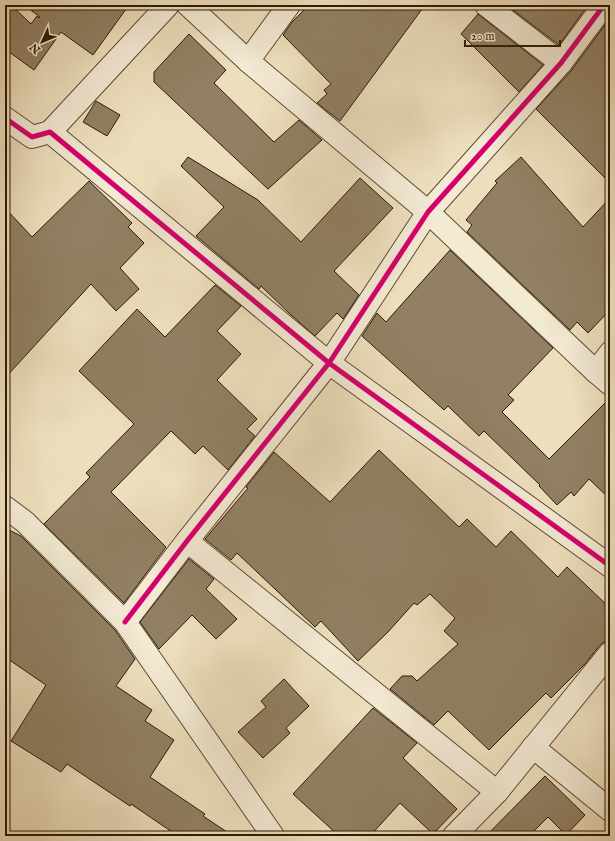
<svg xmlns="http://www.w3.org/2000/svg" width="615" height="841" viewBox="0 0 615 841" font-family="'IM FELL English',serif">
	<style>
		.building { fill: #918064; stroke: #2e1903 }
		.lines { fill: none; stroke-linecap: round; stroke-linejoin: round }
		.minor-casing { stroke: #5e4a32; stroke-width: 24 }
		.minor { stroke: #f3ead4; stroke-width: 22 }
		.cycleway-casing { stroke: #f3ead4; stroke-width: 8 }
		.cycleway { stroke: #d6006c; stroke-width: 5 }
	</style>
	<rect width="100%" height="100%" fill="#eddfbd"/>
	<filter id="stains"><feTurbulence type="fractalNoise" baseFrequency=".005" numOctaves="4"/><feColorMatrix values="0 0 0 0 .2 0 0 0 0 .09 0 0 0 0 .02 0 0 0 .5 -.17"/></filter>
	<radialGradient id="worn" r=".72"><stop offset=".6" stop-color="#630" stop-opacity="0"/><stop offset="1" stop-color="#630" stop-opacity=".3"/></radialGradient>
	<g class="building">
		<path d="M5 5H11L31 24 37 16 39 18 40 17 24 5H129L93 55 61 32 34 70 5 49Z"/>
		<path d="M309 5H425L340 121 317 103 327 94 324 90 331 84 283 35 292 22Z"/>
		<path d="M506 5H588L559 45Z"/>
		<path d="M478 14 543 65 519 92 461 34Z"/>
		<path d="M610 18V183L536 109 571 71Z"/>
		<path d="M189 34 226 70 214 83 274 142 299 120 322 140 268 189 154 82V72Z"/>
		<path d="M96 101 120 115 107 136 83 122Z"/>
		<path d="M188 157 258 200 301 242 360 178 393 208 334 271 359 295 343 319 337 313 315 336 291 315 261 286 259 289 196 236 224 207 181 166Z"/>
		<path d="M521 157 583 227 610 198V310L588 333 577 322 570 330 467 232 472 225 466 220 497 183 495 181Z"/>
		<path d="M89 181 132 223 128 227 144 243 120 268 139 289 116 311 91 284 5 378V208L32 237Z"/>
		<path d="M450 250 553 348 508 395 514 400 502 412 549 459 610 398V499L589 479 574 496 571 492 557 505 539 486 540 485 484 431 479 436 448 406 444 410 362 336 377 313 386 322Z"/>
		<path d="M215 285 241 306 217 331 241 354 217 380 257 419 247 429 255 436 228 470 203 446 195 454 171 431 111 492 166 547 124 603 44 524 90 477 86 473 134 424 79 371 137 309 165 337Z"/>
		<path d="M379 450 459 527 467 519 496 547 511 531 558 577 567 567 610 608V638L600 645 585 664 551 698 546 693 489 750 448 711 434 725 390 689 402 676H412L417 681 458 644 444 631 455 618 430 594 417 605 414 603 388 632 358 661 321 621 315 627 237 553 231 560 205 539 248 488 246 487 274 452 330 502Z"/>
		<path d="M5 528 21 536 115 630 135 659 116 686 152 710 145 721 174 740 150 777 205 814 203 816 233 836H178L131 804 130 806 67 764 61 772 11 741 46 685 5 657Z"/>
		<path d="M189 559 214 579 206 589 237 619 216 639 192 615 159 649 140 622Z"/>
		<path d="M284 679 309 706 286 728 290 733 263 758 238 732 266 707 261 701Z"/>
		<path d="M373 708 417 743 403 758 457 809 433 834 400 803 370 836H339L293 794Z"/>
		<path d="M545 776 585 815 566 835 548 817 529 836H486Z"/>
	</g>
	<g class="lines">
		<g class="minor-casing">
			<g id="minor">
				<path d="M188 5 248 61 428 212 596 372 610 384"/>
				<path d="M486 5 561 63"/>
				<path d="M248 61 289 5"/>
				<path d="M5 118 32 137 50 132 329 363 610 566"/>
				<path d="M50 132 168 5"/>
				<path d="M596 372 610 353"/>
				<path d="M5 507 25 522 125 622 273 836"/>
				<path d="M187 541 497 792"/>
				<path d="M125 622 187 541 329 363 428 212 561 63 604 5"/>
				<path d="M533 747 610 810"/>
				<path d="M454 836 497 792 610 653"/>
			</g>
		</g>
		<use href="#minor" class="minor"/>
		<g class="cycleway-casing">
			<g id="cycleway">
				<path d="M5 118 32 137 50 132 329 363 610 566"/>
				<path d="M125 622 187 541 329 363 428 212 561 63 604 5"/>
			</g>
		</g>
		<use href="#cycleway" class="cycleway"/>
	</g>
	<rect width="615" height="841" fill="none" stroke="#eddfbd" stroke-width="20"/>
	<rect x="6" y="6" width="603" height="829" fill="none" stroke="#2e1903" stroke-width="2"/>
	<rect x="10" y="10" width="595" height="821" fill="none" stroke="#2e1903"/>
	<g transform="translate(42 42) rotate(226)" stroke="#f3ead4" stroke-width="3" paint-order="stroke">
	<path d="M0-3L7 15L0 10L-7 15Z" fill="#2e1903"/>
	<text y="-6" font-size="11" font-weight="bold" text-anchor="middle" fill="#2e1903">N</text>
	</g>
	<path d="M465 40v6h95v-6" fill="none" stroke="#2e1903" stroke-width="2"/>
	<text x="471" y="40" font-size="12" fill="#2e1903" stroke="#f3ead4" stroke-width="3" paint-order="stroke">20 m</text>
	<rect width="100%" height="100%" filter="url(#stains)"/>
	<rect width="100%" height="100%" fill="url(#worn)"/>
</svg>
